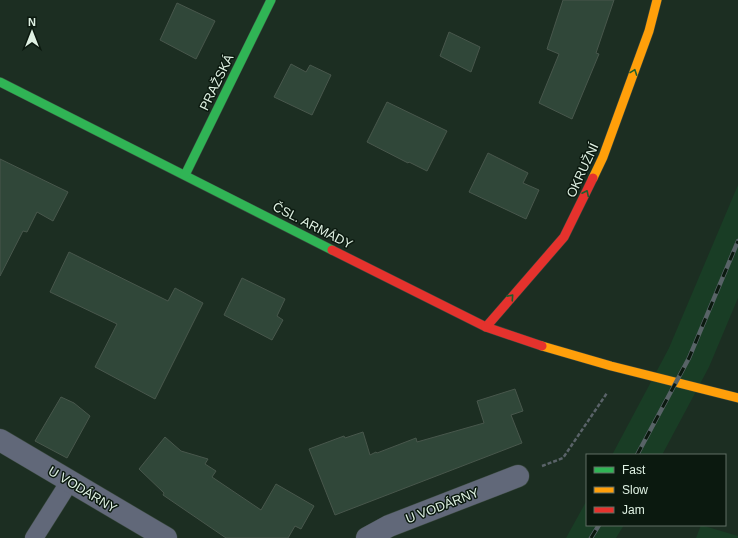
<svg xmlns="http://www.w3.org/2000/svg" width="738" height="538" viewBox="0 0 738 538" font-family="Arial,sans-serif">
	<style>
		.built { fill: #193d25 }
		.building { fill: #304739; stroke: #48574c }
		.lines { fill: none; stroke-linecap: round; stroke-linejoin: round }
		.lane-casing { stroke: #39483e; stroke-width: 19 }
		.street-casing { stroke: #39483e; stroke-width: 23 }
		.fast-casing { stroke: #39483e; stroke-width: 10 }
		.slow-casing { stroke: #39483e; stroke-width: 10 }
		.jam-casing { stroke: #39483e; stroke-width: 10 }
		.path { stroke: #5a6369; stroke-width: 2.5; stroke-dasharray: 4 2; stroke-linecap: butt }
		.lane { stroke: #616879; stroke-width: 18 }
		.street { stroke: #616879; stroke-width: 22 }
		.fast { stroke: #30b455; stroke-width: 9 }
		.slow { stroke: #ff9f0a; stroke-width: 9 }
		.jam { stroke: #e5322d; stroke-width: 9 }
		.rail-casing { stroke: #586367; stroke-width: 4.5 }
		.rail { stroke: #0b190f; stroke-width: 3; stroke-dasharray: 9; stroke-linecap: butt }
		.oneway { stroke: #1c5f2e }
		.labels { text-anchor: middle; stroke-width: 3; stroke-linejoin: round; paint-order: stroke }
		.street-label { font-size: 13px; fill: #dff1e3; stroke: #0b190f }
	</style>
	<rect width="100%" height="100%" fill="#1c2e22"/>
	<g class="built">
		<path d="M738 185V298L709 367 662 455H612L669 348Z"/>
		<path d="M587 500V525H624L616 538H566Z"/>
		<path d="M701 525 738 536V538H696Z"/>
	</g>
	<g class="building">
		<path d="M563 0H614L596 53 599 54 572 119 539 103 559 54 547 49Z"/>
		<path d="M177 3 215 21 196 59 160 40Z"/>
		<path d="M449 32 480 47 471 72 440 56Z"/>
		<path d="M291 64 306 72 310 65 331 75 312 115 274 97Z"/>
		<path d="M387 102 447 131 427 171 409 162 408 163 367 142Z"/>
		<path d="M488 153 528 173 523 183 539 190 526 219 469 192Z"/>
		<path d="M0 159 68 192 53 221 37 212 27 232 23 231 0 276Z"/>
		<path d="M69 252 168 301 175 288 203 303 155 399 95 367 117 324 50 292Z"/>
		<path d="M242 278 285 299 277 316 283 320 272 340 224 315Z"/>
		<path d="M515 389 523 411 511 415 522 443 335 515 309 449 344 436 345 438 363 432 370 455 376 452 377 453 416 438 417 442 484 423 477 401Z"/>
		<path d="M61 397 74 403 90 416 67 458 35 441Z"/>
		<path d="M165 437 181 451 208 459 205 464 216 471 212 477 261 510 276 484 314 506 301 529 295 526 288 538H226L163 495 164 493 139 469Z"/>
	</g>
	<g class="lines">
		<g class="lane-casing">
			<path id="lane" d="M34 538 70 481"/>
		</g>
		<g class="street-casing">
			<g id="street">
				<path d="M0 440 166 538"/>
				<path d="M367 538 389 526 518 476"/>
			</g>
		</g>
		<g class="fast-casing">
			<g id="fast">
				<path d="M0 82 332 250"/>
				<path d="M185 175 271 0"/>
			</g>
		</g>
		<g class="slow-casing">
			<g id="slow">
				<path d="M593 178 603 157 649 31 657 0"/>
				<path d="M542 346 611 366 738 398"/>
			</g>
		</g>
		<g class="jam-casing">
			<g id="jam">
				<path d="M332 250 486 327 542 346"/>
				<path d="M486 327 564 237 593 178"/>
			</g>
		</g>
		<path class="path" d="M542 466 563 458 607 393"/>
		<use href="#lane" class="lane"/>
		<use href="#street" class="street"/>
		<use href="#fast" class="fast"/>
		<use href="#slow" class="slow"/>
		<use href="#jam" class="jam"/>
		<g class="rail-casing">
			<g id="rail">
				<path d="M637 455 689 358 738 241"/>
				<path d="M591 538 599 525"/>
			</g>
		</g>
		<use href="#rail" class="rail"/>
	</g>
	<defs><path id="oneway-chevron" d="M-2-3.5L2.5 0L-2 3.5" fill="none" stroke-width="1.6" stroke-linecap="round" stroke-linejoin="round"/></defs>
	<g class="oneway">
		<use href="#oneway-chevron" transform="translate(634 72) rotate(-70)"/>
		<use href="#oneway-chevron" transform="translate(586 193) rotate(-64)"/>
		<use href="#oneway-chevron" transform="translate(511 297) rotate(-48)"/>
	</g>
	<g class="labels">
		<g class="street-label">
			<text transform="translate(216 82) rotate(-64)" y="5">PRAŽSKÁ</text>
			<text transform="translate(582 170) rotate(-65)" y="5">OKRUŽNÍ</text>
			<text transform="translate(313 225) rotate(27)" y="5">ČSL. ARMÁDY</text>
			<text transform="translate(83 489) rotate(31)" y="5">U VODÁRNY</text>
			<text transform="translate(442 505) rotate(-21)" y="5">U VODÁRNY</text>
		</g>
	</g>
	<rect x="586" y="454" width="140" height="72" fill="#0b190f" stroke="#606f64"/>
	<rect x="594" y="467" width="20" height="6" fill="#30b455" stroke="#606f64"/>
	<text x="622" y="474" font-size="12" fill="#dff1e3">Fast</text>
	<rect x="594" y="487" width="20" height="6" fill="#ff9f0a" stroke="#606f64"/>
	<text x="622" y="494" font-size="12" fill="#dff1e3">Slow</text>
	<rect x="594" y="507" width="20" height="6" fill="#e5322d" stroke="#606f64"/>
	<text x="622" y="514" font-size="12" fill="#dff1e3">Jam</text>
	<g transform="translate(32 32)" stroke="#0b190f" stroke-width="3" paint-order="stroke">
	<path d="M0-3L7 15L0 10L-7 15Z" fill="#dff1e3"/>
	<text y="-6" font-size="11" font-weight="bold" text-anchor="middle" fill="#dff1e3">N</text>
	</g>
</svg>
